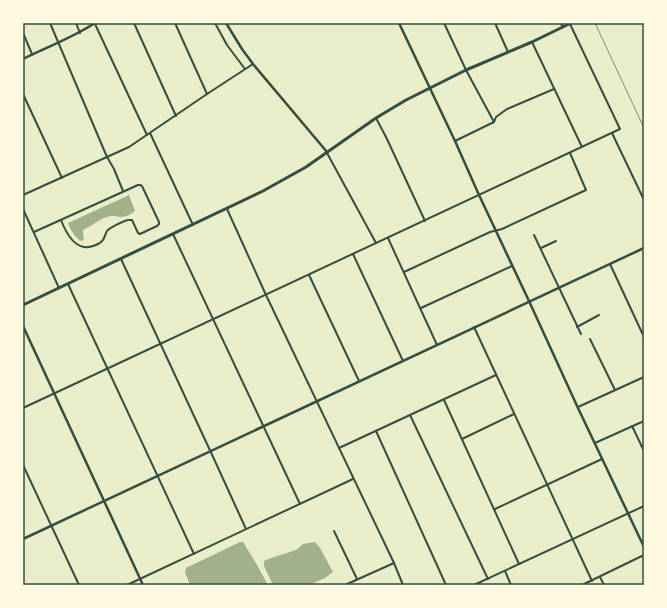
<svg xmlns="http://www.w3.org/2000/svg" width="667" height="608" viewBox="0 0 667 608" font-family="Overpass,sans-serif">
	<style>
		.water { fill: #a3b18a }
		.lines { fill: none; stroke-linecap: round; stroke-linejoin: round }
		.minor { stroke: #344e41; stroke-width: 2 }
		.tertiary { stroke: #344e41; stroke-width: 2.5 }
		.primary { stroke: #344e41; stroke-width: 3 }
		.rail { stroke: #7c8e77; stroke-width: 1 }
		.neatline { fill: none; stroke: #344e41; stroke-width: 1.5 }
	</style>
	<rect width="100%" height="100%" fill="#e9edc9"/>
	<g class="water">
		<path d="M129 195 135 211C131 214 126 217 121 217 118 217 114 215 111 216 102 217 92 226 83 230V233L84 240 80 241C75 236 70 230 68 223Z"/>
		<path d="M240 542H243L257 565 268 585H190L185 572 186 568Z"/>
		<path d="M315 542 320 548 333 572 325 578 309 585H273L264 566V561L271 558 296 550 303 544Z"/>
	</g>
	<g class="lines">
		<g class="minor">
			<path d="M50 23 107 157 114 169 123 191"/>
			<path d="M76 23 80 33"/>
			<path d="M134 23 176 116"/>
			<path d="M175 23 207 94"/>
			<path d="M215 23 227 45 245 69"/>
			<path d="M444 23 466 70 494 122"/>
			<path d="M495 23 508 52"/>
			<path d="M95 24 147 135"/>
			<path d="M23 33 32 54"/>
			<path d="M532 42 582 147"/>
			<path d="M23 94 62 178"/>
			<path d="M376 118 387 139 425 221"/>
			<path d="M150 133 193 225"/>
			<path d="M612 133 644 200"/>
			<path d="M455 141 494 122 496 117 507 109 554 89"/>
			<path d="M327 153 376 243"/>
			<path d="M23 195 129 147 207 94 253 64"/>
			<path d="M23 209 59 288"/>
			<path d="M227 209 266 295 394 563 403 585"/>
			<path d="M34 232 138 185H140L142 186 159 222V224L157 226 140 234 138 233 132 220C131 220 130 220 129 220 125 220 109 228 107 231 105 234 105 239 101 242 99 244 96 245 93 246 76 252 66 233 61 220"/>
			<path d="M173 234 300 504"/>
			<path d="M534 235 581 334"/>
			<path d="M388 238 437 345"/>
			<path d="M541 248 556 241"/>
			<path d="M353 254 403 361"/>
			<path d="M121 259 214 459 246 529"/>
			<path d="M610 264 644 337"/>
			<path d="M404 272 490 232 502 229 586 190 570 153"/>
			<path d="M309 275 359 381"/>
			<path d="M68 284 194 554"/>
			<path d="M421 308 512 266"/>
			<path d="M474 327 592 581"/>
			<path d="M577 327 599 315"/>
			<path d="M590 339 615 390"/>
			<path d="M444 400 519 564"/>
			<path d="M578 407 644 377"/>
			<path d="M23 408 620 129 570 24"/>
			<path d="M410 415 488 579"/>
			<path d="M632 426 644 451"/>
			<path d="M376 431 446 585"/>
			<path d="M462 439 514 414"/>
			<path d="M595 443 644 421"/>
			<path d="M339 448 496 375"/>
			<path d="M23 465 79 585"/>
			<path d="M495 509 602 459"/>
			<path d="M334 531 357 579"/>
			<path d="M505 571 511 585"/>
			<path d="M600 577 604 585"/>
			<path d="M127 585 353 479"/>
			<path d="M345 585 394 563"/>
			<path d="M474 585 644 506"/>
			<path d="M582 585 644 555"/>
		</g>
		<g class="tertiary">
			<path d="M226 23 242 49 253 64 327 152"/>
			<path d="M399 23 455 141 479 195 529 301 578 408 644 547"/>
			<path d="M561 23 563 27"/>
			<path d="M23 59C47 47 72 38 95 23"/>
			<path d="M23 326 143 585"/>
			<path d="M23 539 644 248"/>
		</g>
		<path class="primary" d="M23 305 263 191 306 167 376 118 406 100 466 70 532 42 571 23"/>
		<path class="rail" d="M595 23 644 128"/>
	</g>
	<rect width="667" height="608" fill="none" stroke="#fefae0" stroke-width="48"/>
	<rect x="24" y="24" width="619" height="560" class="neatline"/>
</svg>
